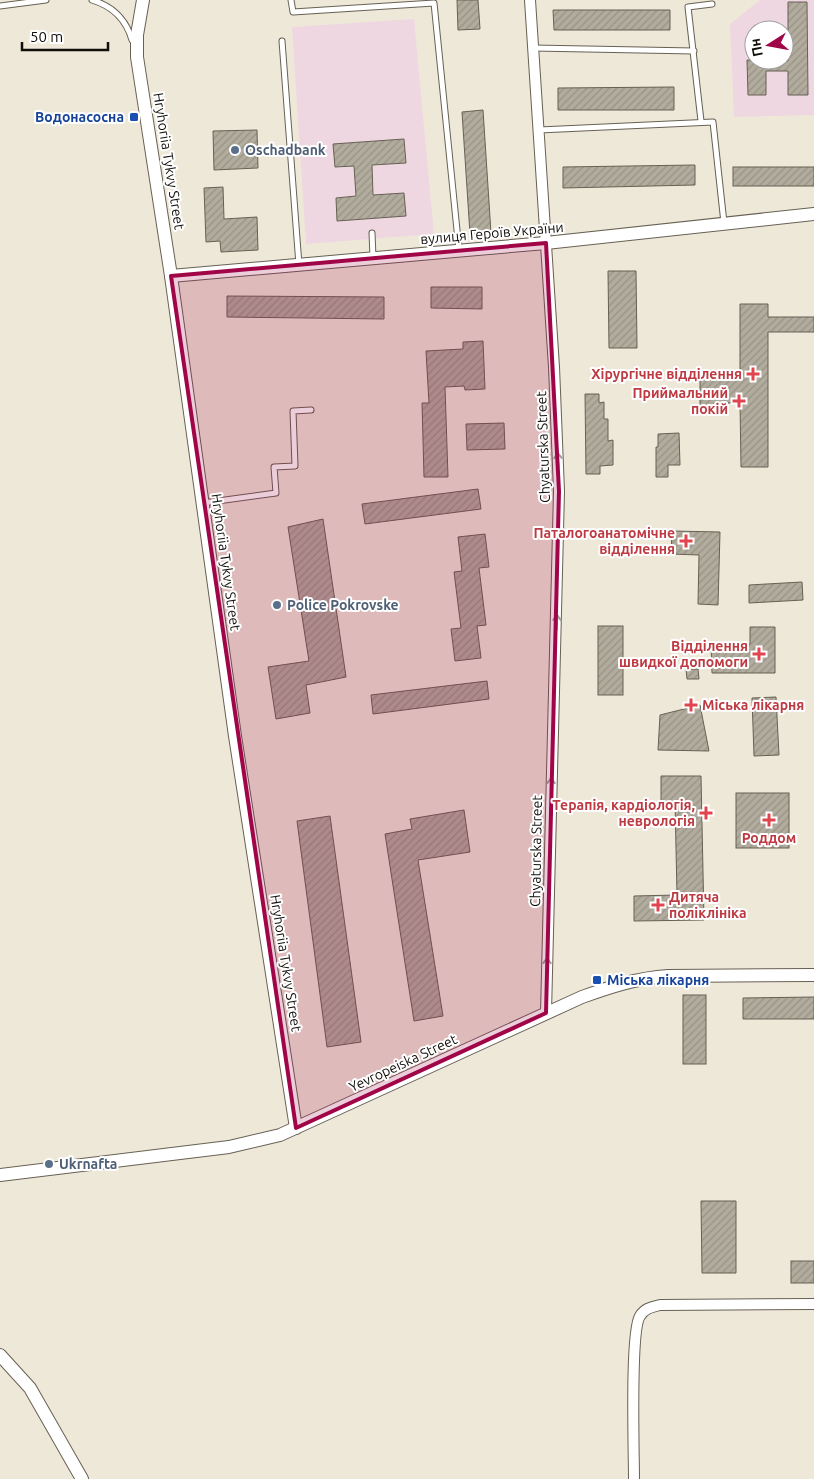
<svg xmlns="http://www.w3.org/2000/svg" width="814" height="1479" viewBox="0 0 814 1479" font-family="Ubuntu,sans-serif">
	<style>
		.education { fill: #efd7e1; fill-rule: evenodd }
		.building { fill: url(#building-hatch); stroke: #676154 }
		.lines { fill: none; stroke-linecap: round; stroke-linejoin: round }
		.service-casing { stroke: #676154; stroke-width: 7 }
		.minor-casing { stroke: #676154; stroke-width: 12 }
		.tertiary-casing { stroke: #676154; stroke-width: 14 }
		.service { stroke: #fff; stroke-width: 5 }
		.minor { stroke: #fff; stroke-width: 10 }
		.tertiary { stroke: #fff; stroke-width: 12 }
		.oneway { stroke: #9f9f9d }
		.marked { fill: #a00548; fill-opacity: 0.2; stroke: #a00548; stroke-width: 4; stroke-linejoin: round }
		.transit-dot { fill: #1a4fb4; stroke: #fff; stroke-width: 2 }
		.service-dot { fill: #5c6f8a; stroke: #fff; stroke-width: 2 }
		.health-dot { fill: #e0444e; stroke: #fff; stroke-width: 2 }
		.labels { text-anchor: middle; stroke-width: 4; stroke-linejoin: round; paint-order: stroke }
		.transit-label { font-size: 14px; font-weight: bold; fill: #164399; stroke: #fff; text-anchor: end }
		.service-label { font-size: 14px; font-weight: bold; fill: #4e5e75; stroke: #fff; text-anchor: start }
		.street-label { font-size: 14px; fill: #100e09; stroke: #fff }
		.health-label { font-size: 14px; font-weight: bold; fill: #be3a42; stroke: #fff; text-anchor: end }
	</style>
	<defs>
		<pattern id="building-hatch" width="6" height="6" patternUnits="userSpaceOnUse" patternTransform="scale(1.25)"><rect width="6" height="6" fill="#b1ac9d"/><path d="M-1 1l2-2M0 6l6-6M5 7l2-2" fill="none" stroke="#979386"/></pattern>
	</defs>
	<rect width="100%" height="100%" fill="#eee8d9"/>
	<g class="education">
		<path d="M760 0H814V115L734 117 730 24ZM754 30H784V60H754Z"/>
		<path d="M414 19 434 234 306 244 292 27Z"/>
	</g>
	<g class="building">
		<path d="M457 0H478L480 29 458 30Z"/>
		<path d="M788 2H807L808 95H788V71H766V95H748L747 60 788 61Z"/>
		<path d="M553 10H670V30H554Z"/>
		<path d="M674 87V110H558V88Z"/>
		<path d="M483 110 491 233 470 234 462 112Z"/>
		<path d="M257 130 258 168 214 170 213 131Z"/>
		<path d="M404 139 406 163 372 165 373 195 404 193 406 216 337 221 336 198 356 196 354 166 335 167 333 144Z"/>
		<path d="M695 165V185L563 188V167Z"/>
		<rect x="733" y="167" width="81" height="19"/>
		<path d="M223 187 224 219 257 217 258 250 221 252 220 241 206 242 204 188Z"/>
		<path d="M608 271H636L637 348H609Z"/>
		<path d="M431 287H482V309L431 308Z"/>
		<path d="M227 296 384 297V319L227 317Z"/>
		<path d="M740 304H768V317H814V332H768V467H741L740 403H717L716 407H700V372H718V376H740Z"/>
		<path d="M483 341 485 389 465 390 464 386 445 387 448 477H424L422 403H429L426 351 463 349V342Z"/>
		<path d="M585 394H599V403L604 402V419H608V441L613 440V465L600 466V474H586Z"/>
		<path d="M504 423 505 449 467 450 466 424Z"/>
		<path d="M679 433 680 465H668V477H656V447H658V434Z"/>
		<path d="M478 489 481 509 365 524 362 504Z"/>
		<path d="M323 519 346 677 306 685 310 713 276 719 268 667 309 661 288 527Z"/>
		<path d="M672 531 720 532 718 605 698 604 699 555 671 554Z"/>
		<path d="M485 534 489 567 479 568 486 625 477 626 481 658 455 661 451 629 461 628 454 572 462 571 458 537Z"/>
		<path d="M802 582 803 600 749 603V585Z"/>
		<rect x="598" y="626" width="25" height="69"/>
		<path d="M750 627H775V673H712L711 644H750Z"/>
		<path d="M686 669H698L699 679H687Z"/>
		<path d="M487 681 489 699 373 714 371 695Z"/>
		<path d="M776 697 779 755 754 756 752 698Z"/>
		<path d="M700 705 709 751 658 750 660 715Z"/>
		<path d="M661 776H701L704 920 634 921V896L677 895 675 802 661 803Z"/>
		<rect x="736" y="793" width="53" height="55"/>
		<path d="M464 810 470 852 418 860 443 1016 414 1021 385 834 412 829 410 819Z"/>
		<path d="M330 816 361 1042 327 1047 297 821Z"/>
		<rect x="683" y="995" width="23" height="69"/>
		<path d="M814 997V1019H743V998Z"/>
		<path d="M701 1201H736V1273H702Z"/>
		<rect x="791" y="1261" width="23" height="22"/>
	</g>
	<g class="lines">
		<g class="service-casing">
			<g id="service">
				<path d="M92 0C112 6 126 19 132 40"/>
				<path d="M291 0 293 12 434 3 459 250"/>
				<path d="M0 6 46 0"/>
				<path d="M282 41 299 265"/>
				<path d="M533 48 694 51"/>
				<path d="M701 121 688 7 712 4"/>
				<path d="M539 130 713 122 724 223"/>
				<path d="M372 233 373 257"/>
				<path d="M203 503 276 493 274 467 295 466 293 411 311 410"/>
			</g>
		</g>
		<g class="minor-casing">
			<g id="minor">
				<path d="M530 0 554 367 559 491 546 1013"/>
				<path d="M634 1479C634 1453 630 1331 640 1316 645 1308 652 1307 660 1305L814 1304"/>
			</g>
		</g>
		<g class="tertiary-casing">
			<g id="tertiary">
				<path d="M143 0 137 35V57L171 276 235 736 296 1128"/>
				<path d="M171 276 546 243 814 214"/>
				<path d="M0 1175 229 1147 280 1135 582 997C610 987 637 978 668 976L814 975"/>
				<path d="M0 1355 30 1388 82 1479"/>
			</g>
		</g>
		<use href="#service" class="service"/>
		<use href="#minor" class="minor"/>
		<use href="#tertiary" class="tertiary"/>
	</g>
	<defs><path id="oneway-shaft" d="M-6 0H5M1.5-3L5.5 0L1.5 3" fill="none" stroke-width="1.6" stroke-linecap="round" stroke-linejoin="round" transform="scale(1.25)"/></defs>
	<g class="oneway">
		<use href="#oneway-shaft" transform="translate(558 460) rotate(-92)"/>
		<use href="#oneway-shaft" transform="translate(557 622) rotate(-88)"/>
		<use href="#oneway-shaft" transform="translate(551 785) rotate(-89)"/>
		<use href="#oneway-shaft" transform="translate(547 965) rotate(-89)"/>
	</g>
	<path class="marked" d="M546 243 559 491 546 1013 296 1128 171 276Z"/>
	<g class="transit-dot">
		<rect x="129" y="112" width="10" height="10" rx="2.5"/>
		<rect x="592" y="975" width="10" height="10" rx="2.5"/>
	</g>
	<g class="service-dot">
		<circle cx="235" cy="150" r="5"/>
		<circle cx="277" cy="605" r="5"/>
		<circle cx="49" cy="1164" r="5"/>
	</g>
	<g class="health-dot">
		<path d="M750.5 366.5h5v5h5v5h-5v5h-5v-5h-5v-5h5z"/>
		<path d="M736.5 393.5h5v5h5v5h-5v5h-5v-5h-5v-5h5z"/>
		<path d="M683.5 533.5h5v5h5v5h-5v5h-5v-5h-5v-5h5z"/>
		<path d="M756.5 646.5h5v5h5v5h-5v5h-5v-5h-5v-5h5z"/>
		<path d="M688.5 697.5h5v5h5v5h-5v5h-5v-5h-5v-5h5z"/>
		<path d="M703.5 805.5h5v5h5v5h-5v5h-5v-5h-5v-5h5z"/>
		<path d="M766.5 812.5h5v5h5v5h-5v5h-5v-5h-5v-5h5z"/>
		<path d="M655.5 897.5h5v5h5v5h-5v5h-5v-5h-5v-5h5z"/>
	</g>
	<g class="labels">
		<g class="transit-label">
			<text x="124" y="122">Водонасосна</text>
			<text x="607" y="985" text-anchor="start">Міська лікарня</text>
		</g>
		<g class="service-label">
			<text x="245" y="155">Oschadbank</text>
			<text x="287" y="610">Police Pokrovske</text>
			<text x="59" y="1169">Ukrnafta</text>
		</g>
		<g class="street-label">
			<text transform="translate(169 161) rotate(81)" y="5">Hryhoriia Tykvy Street</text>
			<text transform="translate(492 233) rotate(-5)" y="5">вулиця Героїв України</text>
			<text transform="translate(543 447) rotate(-92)" y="5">Chyaturska Street</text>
			<text transform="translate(226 562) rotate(82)" y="5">Hryhoriia Tykvy Street</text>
			<text transform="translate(536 851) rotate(-89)" y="5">Chyaturska Street</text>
			<text transform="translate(286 963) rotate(81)" y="5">Hryhoriia Tykvy Street</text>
			<text transform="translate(403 1063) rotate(-25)" y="5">Yevropeiska Street</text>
		</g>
		<g class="health-label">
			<text x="742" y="379">Хірургічне відділення</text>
			<text x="728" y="398">Приймальний<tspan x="728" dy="16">покій</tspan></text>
			<text x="675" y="538">Паталогоанатомічне<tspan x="675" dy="16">відділення</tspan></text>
			<text x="748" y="651">Відділення<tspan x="748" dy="16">швидкої допомоги</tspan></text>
			<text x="702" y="710" text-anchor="start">Мiська лiкарня</text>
			<text x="695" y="810">Терапія, кардіологія,<tspan x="695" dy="16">неврологія</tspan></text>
			<text x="769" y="843" text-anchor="middle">Роддом</text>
			<text x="669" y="902" text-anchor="start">Дитяча<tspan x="669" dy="16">поліклініка</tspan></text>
		</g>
	</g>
	<g transform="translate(769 45) rotate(259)"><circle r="24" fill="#ffffff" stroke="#9f9f9d"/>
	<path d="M0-4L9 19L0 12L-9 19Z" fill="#a00548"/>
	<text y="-8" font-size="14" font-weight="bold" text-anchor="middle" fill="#100e09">Пн</text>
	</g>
	<path d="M22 42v8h86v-8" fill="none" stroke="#100e09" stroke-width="2.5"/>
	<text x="30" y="42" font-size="15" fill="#100e09" stroke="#ffffff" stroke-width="4" paint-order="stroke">50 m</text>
</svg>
